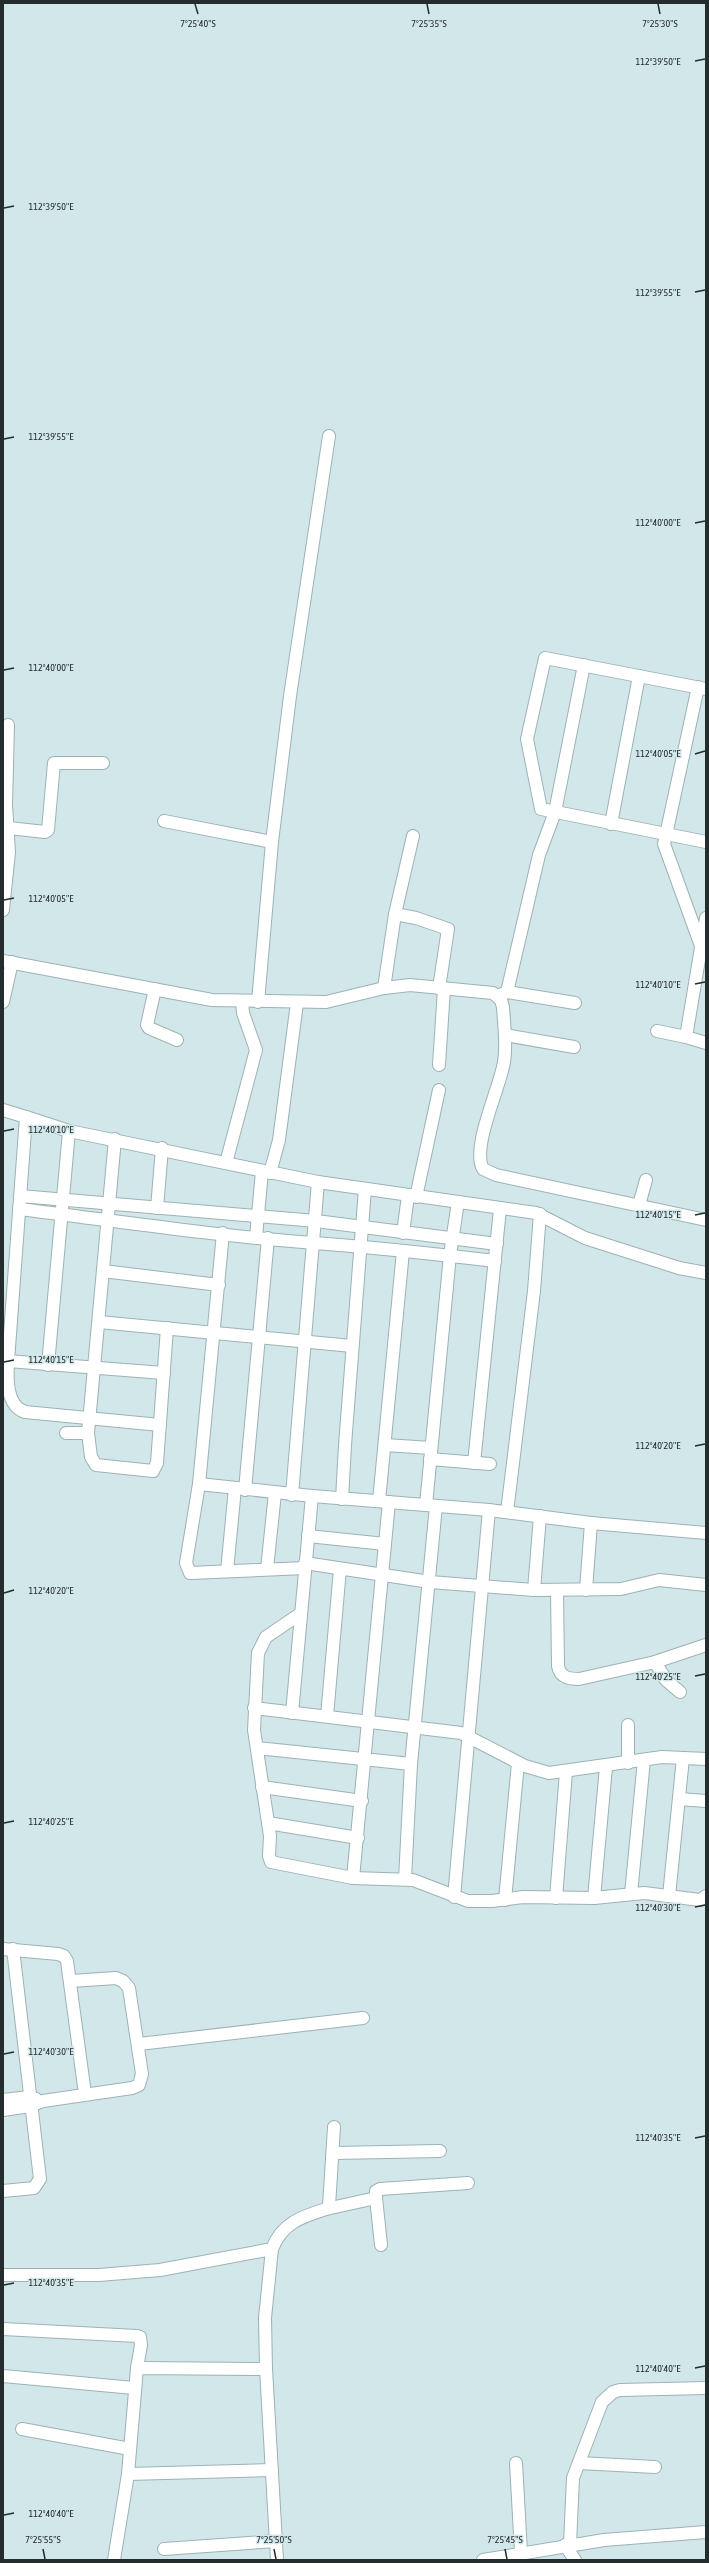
<svg xmlns="http://www.w3.org/2000/svg" width="709" height="2563" viewBox="0 0 709 2563" font-family="'Asap Condensed',sans-serif">
	<style>
		.lines { fill: none; stroke-linecap: round; stroke-linejoin: round }
		.minor-casing { stroke: #9db2b3; stroke-width: 14 }
		.minor { stroke: #fff; stroke-width: 12 }
		.ticks { fill: none; stroke: #242c2d; stroke-width: 1.5 }
		.ticks-label { font-size: 10px; text-anchor: middle; fill: #242c2d; stroke: #d1e7e9; stroke-width: 3; stroke-linejoin: round; paint-order: stroke }
	</style>
	<rect width="100%" height="100%" fill="#d1e7e9"/>
	<g class="lines">
		<g class="minor-casing">
			<g id="minor">
				<path d="M698 687 664 844 701 946"/>
				<path d="M706 689 545 658 527 739 541 809 706 842"/>
				<path d="M164 821 272 842"/>
				<path d="M611 824 639 676"/>
				<path d="M9 828 45 832 48 830 54 763H103"/>
				<path d="M3 910 9 852 6 805 8 725"/>
				<path d="M395 914 416 918 448 929 439 988"/>
				<path d="M706 918 686 1037 706 1043"/>
				<path d="M3 961 212 1000 326 1002 384 988 410 985 493 993 501 1000 503 1007C504 1025 507 1044 504 1062 500 1088 471 1147 483 1169L496 1175 706 1220"/>
				<path d="M384 988 395 914 413 836"/>
				<path d="M155 989 147 1025 149 1028 177 1040"/>
				<path d="M507 992 539 855 555 812 584 665"/>
				<path d="M500 995 507 992 575 1003"/>
				<path d="M3 1002 12 962"/>
				<path d="M258 1002 272 842 290 696 329 436"/>
				<path d="M657 1031 686 1037"/>
				<path d="M505 1035 574 1047"/>
				<path d="M439 1065 444 989"/>
				<path d="M3 1110 26 1117"/>
				<path d="M226 1163 256 1050 243 1013 242 1001"/>
				<path d="M270 1173 279 1140 297 1003"/>
				<path d="M20 1196 316 1221 497 1244"/>
				<path d="M416 1197 439 1090"/>
				<path d="M639 1205 646 1180"/>
				<path d="M157 1208 162 1148"/>
				<path d="M19 1209C117 1221 216 1236 314 1243 374 1247 435 1254 495 1261"/>
				<path d="M223 1233 199 1484 312 1496 489 1510 591 1523 706 1533"/>
				<path d="M403 1233 408 1196"/>
				<path d="M256 1237 262 1171"/>
				<path d="M103 1271 219 1285"/>
				<path d="M99 1322 352 1346"/>
				<path d="M8 1361 164 1373"/>
				<path d="M48 1365 69 1131"/>
				<path d="M160 1425 25 1412C6 1406 7 1378 8 1361L26 1117 69 1131 318 1182 536 1213 585 1238 679 1268 706 1273"/>
				<path d="M66 1433H88L91 1457 96 1465 153 1471 157 1463 167 1328"/>
				<path d="M88 1433 115 1139"/>
				<path d="M385 1445 431 1448"/>
				<path d="M430 1459 490 1464"/>
				<path d="M474 1463 500 1209"/>
				<path d="M199 1484 186 1563 190 1573 305 1568"/>
				<path d="M245 1490 268 1238"/>
				<path d="M292 1495 318 1182"/>
				<path d="M342 1499 345 1445 365 1189"/>
				<path d="M379 1501 403 1251"/>
				<path d="M389 1502 353 1878 413 1880 468 1901H492L523 1897 594 1898 644 1893 700 1900 706 1896"/>
				<path d="M426 1505 450 1255 458 1202"/>
				<path d="M507 1512 534 1291 540 1214"/>
				<path d="M308 1536 385 1544"/>
				<path d="M305 1563 430 1582 534 1590 621 1589 659 1580 706 1585"/>
				<path d="M267 1569 275 1493"/>
				<path d="M227 1571 235 1488"/>
				<path d="M534 1590 540 1516"/>
				<path d="M557 1590 558 1666C560 1677 568 1679 579 1679L655 1662 706 1645"/>
				<path d="M586 1590 591 1523"/>
				<path d="M300 1614 266 1637 258 1653 254 1730 270 1836 269 1856 271 1862 353 1878"/>
				<path d="M655 1662 666 1680 680 1692"/>
				<path d="M254 1708 461 1733 525 1766 549 1773 662 1757 706 1759"/>
				<path d="M292 1713 312 1496"/>
				<path d="M327 1716 340 1569"/>
				<path d="M257 1748 411 1764"/>
				<path d="M628 1763V1725"/>
				<path d="M262 1787 362 1801"/>
				<path d="M679 1799 706 1801"/>
				<path d="M268 1823 358 1838"/>
				<path d="M405 1879 411 1764 436 1506"/>
				<path d="M631 1894 644 1760"/>
				<path d="M669 1896 683 1758"/>
				<path d="M454 1897 489 1510"/>
				<path d="M556 1898 566 1772"/>
				<path d="M594 1898 606 1767"/>
				<path d="M505 1900 518 1763"/>
				<path d="M3 1949 58 1954 64 1956 67 1961 85 2094"/>
				<path d="M139 2044 363 2018"/>
				<path d="M3 2100 29 2097 36 2099"/>
				<path d="M3 2110 30 2106 43 2101 132 2088 139 2085 142 2074 129 1988 123 1981 116 1978 71 1981"/>
				<path d="M334 2153 440 2151"/>
				<path d="M3 2191 34 2188 40 2179 13 1949"/>
				<path d="M376 2198 381 2245"/>
				<path d="M326 2209 376 2198V2191L380 2189 468 2183"/>
				<path d="M272 2249 265 2318 266 2369 277 2560"/>
				<path d="M3 2275H99L160 2270 272 2249C282 2223 301 2217 326 2209L329 2206 334 2127"/>
				<path d="M3 2329 137 2336 140 2337 141 2345 137 2368"/>
				<path d="M3 2376 134 2388"/>
				<path d="M22 2429 130 2449"/>
				<path d="M516 2463 521 2552"/>
				<path d="M579 2463 655 2467"/>
				<path d="M128 2474 272 2470"/>
				<path d="M570 2544 573 2478 602 2402 613 2392 620 2390 706 2388"/>
				<path d="M565 2545 575 2560"/>
				<path d="M164 2549 276 2541"/>
				<path d="M114 2560 128 2474 137 2368 266 2369"/>
				<path d="M483 2560 604 2540 706 2532"/>
			</g>
		</g>
		<use href="#minor" class="minor"/>
	</g>
	<path class="ticks" d="M195 4 198 14M427 4 429 14M658 4 660 14M695 61 705 59M4 208 14 206M695 292 705 290M4 439 14 437M695 523 705 521M4 670 14 668M695 754 705 751M4 900 14 898M695 984 705 982M4 1131 14 1129M695 1215 705 1213M4 1362 14 1360M695 1446 705 1444M4 1593 14 1590M695 1676 705 1674M4 1823 14 1821M695 1907 705 1905M4 2054 14 2052M695 2138 705 2136M4 2285 14 2283M695 2368 705 2366M4 2515 14 2513M43 2549 45 2559M274 2549 276 2559M505 2549 507 2559"/>
	<g class="ticks-label">
		<text x="198" y="27">7°25'40"S</text>
		<text x="429" y="27">7°25'35"S</text>
		<text x="660" y="27">7°25'30"S</text>
		<text x="658" y="65">112°39'50"E</text>
		<text x="51" y="210">112°39'50"E</text>
		<text x="658" y="296">112°39'55"E</text>
		<text x="51" y="440">112°39'55"E</text>
		<text x="658" y="526">112°40'00"E</text>
		<text x="51" y="671">112°40'00"E</text>
		<text x="658" y="757">112°40'05"E</text>
		<text x="51" y="902">112°40'05"E</text>
		<text x="658" y="988">112°40'10"E</text>
		<text x="51" y="1133">112°40'10"E</text>
		<text x="658" y="1218">112°40'15"E</text>
		<text x="51" y="1363">112°40'15"E</text>
		<text x="658" y="1449">112°40'20"E</text>
		<text x="51" y="1594">112°40'20"E</text>
		<text x="658" y="1680">112°40'25"E</text>
		<text x="51" y="1825">112°40'25"E</text>
		<text x="658" y="1911">112°40'30"E</text>
		<text x="51" y="2055">112°40'30"E</text>
		<text x="658" y="2141">112°40'35"E</text>
		<text x="51" y="2286">112°40'35"E</text>
		<text x="658" y="2372">112°40'40"E</text>
		<text x="51" y="2517">112°40'40"E</text>
		<text x="43" y="2543">7°25'55"S</text>
		<text x="274" y="2543">7°25'50"S</text>
		<text x="505" y="2543">7°25'45"S</text>
	</g>
	<rect width="709" height="2563" fill="none" stroke="#242c2d" stroke-width="8"/>
</svg>
